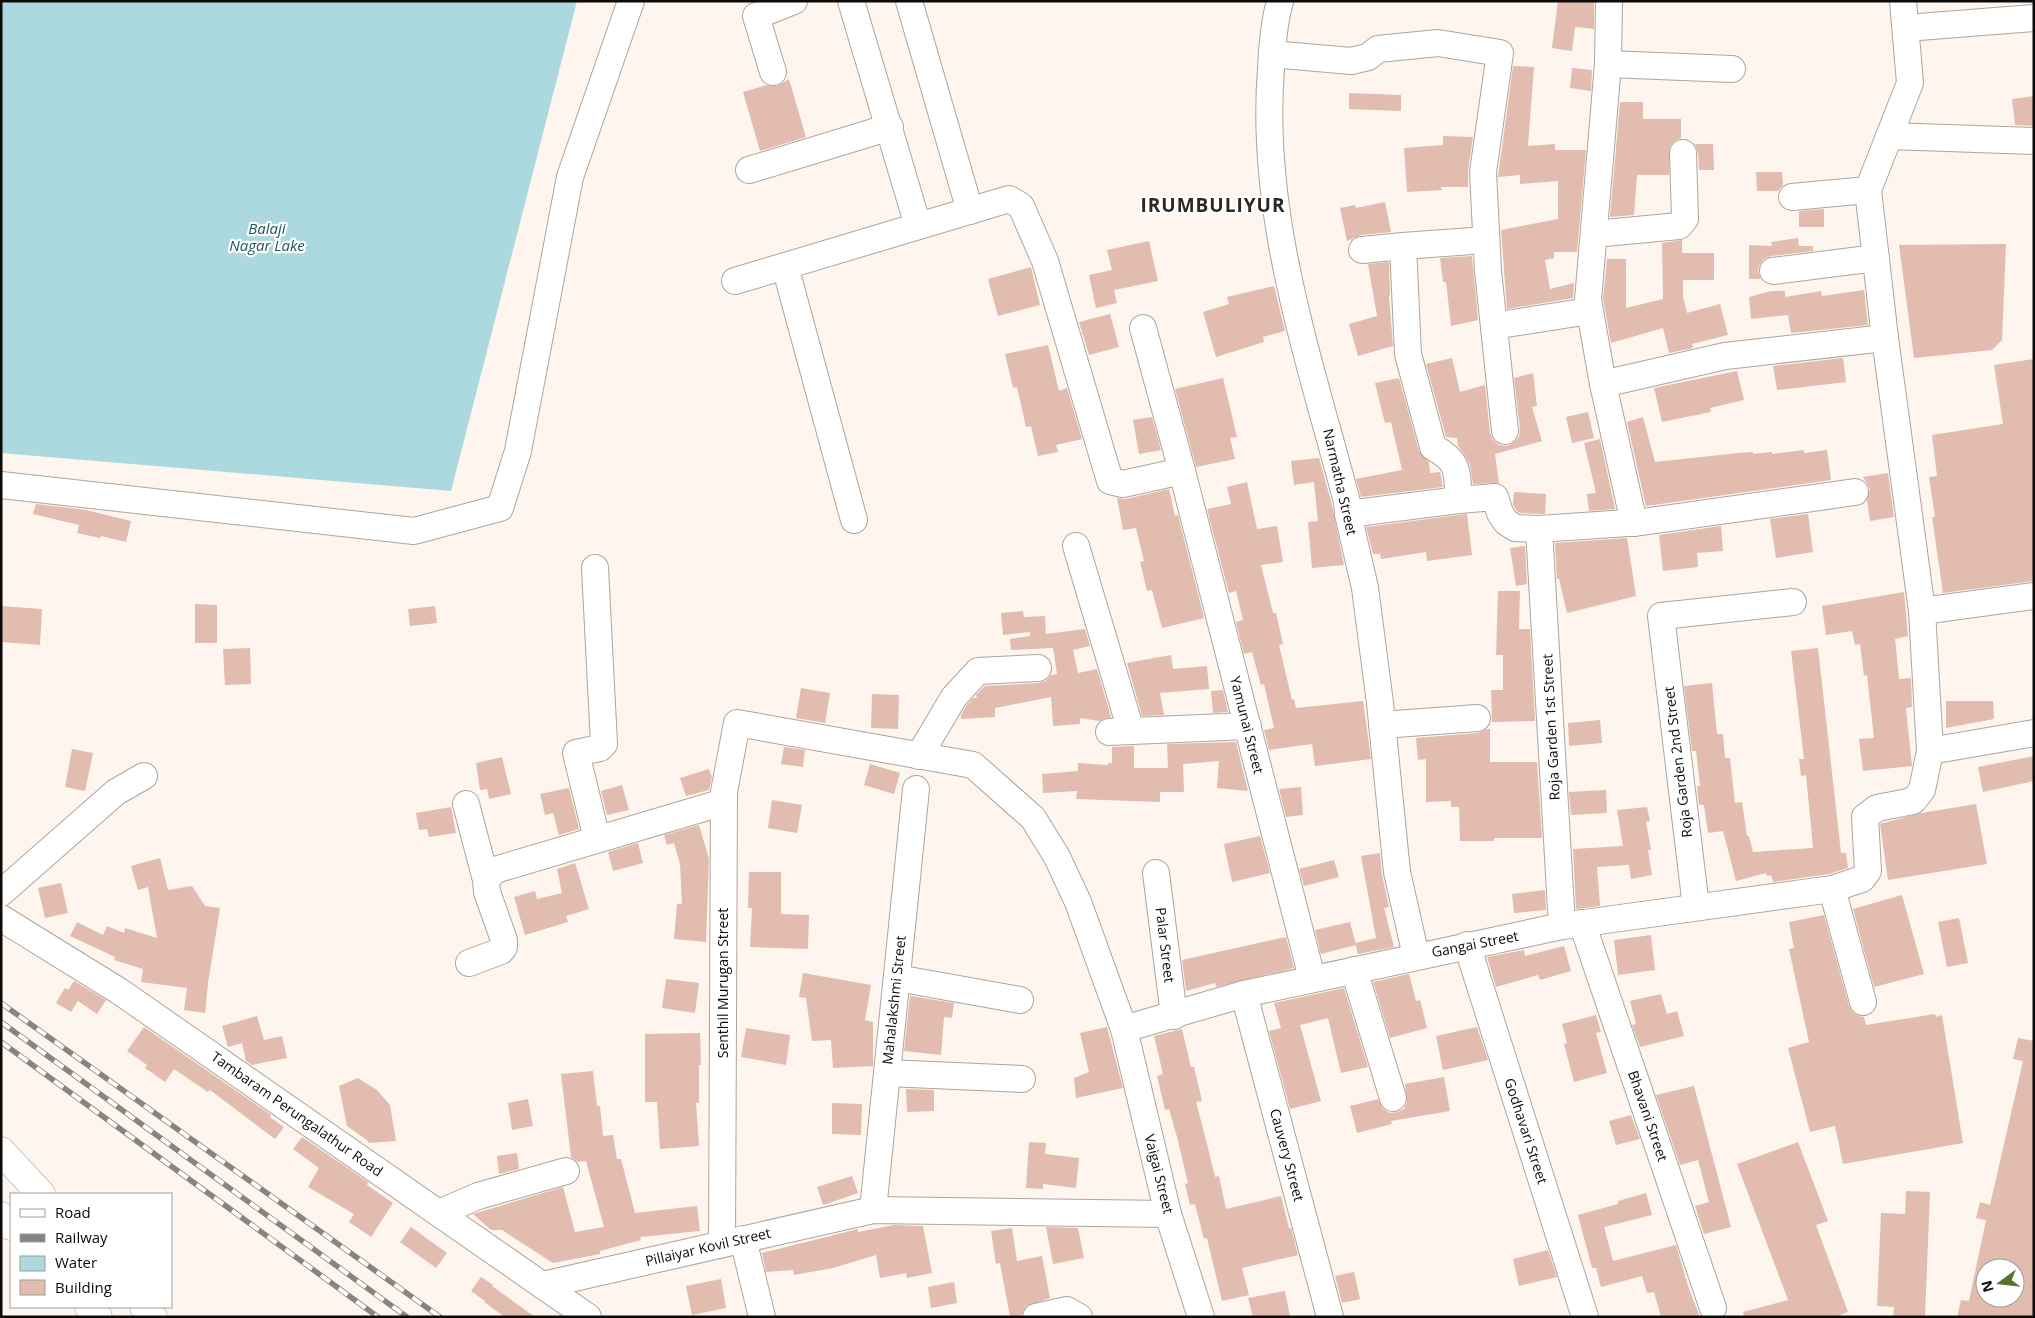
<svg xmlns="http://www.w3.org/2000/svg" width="2035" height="1318" viewBox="0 0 2035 1318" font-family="'Open Sans',sans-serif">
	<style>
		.water { fill: #acd8df }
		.building { fill: #e2bcaf; fill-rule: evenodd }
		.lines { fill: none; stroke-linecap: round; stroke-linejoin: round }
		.minor-casing { stroke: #ada59e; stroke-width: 28 }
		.major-casing { stroke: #ada59e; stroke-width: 29 }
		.minor { stroke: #fff; stroke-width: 26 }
		.major { stroke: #fff; stroke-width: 28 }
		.rail-casing { stroke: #89847f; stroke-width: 5.5 }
		.rail { stroke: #fff; stroke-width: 4; stroke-dasharray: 11; stroke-linecap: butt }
		.labels { text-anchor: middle; stroke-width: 4.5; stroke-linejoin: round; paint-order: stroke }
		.street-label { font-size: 14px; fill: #0d0b09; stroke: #fff }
		.water-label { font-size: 15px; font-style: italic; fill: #18565e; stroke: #fff }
		.district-label { font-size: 19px; font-weight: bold; letter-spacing: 1px; fill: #2e2823; stroke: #fff }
	</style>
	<rect width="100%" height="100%" fill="#fdf5ee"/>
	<path class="water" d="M1 1H577L451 491 1 453Z"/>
	<g class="building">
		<path d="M1558 1H1594V29L1575 27 1572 51 1552 48Z"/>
		<path d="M1513 66 1534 67 1528 146 1555 144V150H1586L1577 252H1554V258L1545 260 1550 289 1574 283 1573 298 1507 309 1501 230 1558 219V181L1520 184V175L1498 177Z"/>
		<path d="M1572 68 1592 70 1591 91 1570 88Z"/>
		<path d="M789 79 806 137 760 151 743 92 767 85 777 86Z"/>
		<path d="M1349 93 1401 95V111L1349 109Z"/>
		<path d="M2034 96V126L2015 125 2012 99Z"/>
		<path d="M1620 102H1643V119H1681V138L1675 141 1670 146 1669 175H1637L1634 215 1610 217Z"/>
		<path d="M1443 136 1473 137 1468 170V187H1441L1442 190 1407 192 1404 148 1443 145Z"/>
		<path d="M1695 144H1713L1714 170H1699L1698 153Z"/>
		<path d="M1756 172H1782L1783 185 1778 191H1757Z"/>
		<path d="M1385 202 1391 232 1361 235 1347 241 1340 208 1355 205 1356 208Z"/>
		<path d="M1824 209V227H1799V211Z"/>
		<path d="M1798 238 1799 246H1813V251L1771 256 1764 259 1759 266 1758 272 1761 279H1749V245L1772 246 1771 242Z"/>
		<path d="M1682 240V253H1714V280H1683V297L1687 313 1720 304 1728 335 1692 344 1693 348 1669 353 1663 328 1611 343 1603 299 1607 259H1626V308L1663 299 1662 243Z"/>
		<path d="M1149 241 1158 281 1114 290 1117 303 1096 308 1089 275 1112 270 1107 250Z"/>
		<path d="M2006 244 2002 340 1992 350 1914 358 1899 245Z"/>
		<path d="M1472 256 1478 320 1451 326 1446 282H1443L1440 258Z"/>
		<path d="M1389 262 1390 295 1389 296 1393 346 1358 356 1349 324 1377 316 1368 264Z"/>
		<path d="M1031 267 1040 305 998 316 988 279Z"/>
		<path d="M1274 286 1285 331 1263 337 1264 342 1216 357 1203 312 1229 304 1227 297Z"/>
		<path d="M1864 290 1868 325 1791 333 1788 315 1751 319 1749 297 1771 291H1785V297L1821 291 1822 296Z"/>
		<path d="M1110 314 1119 347 1089 355 1079 322Z"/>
		<path d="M1048 345 1059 391 1067 388 1082 439 1056 445 1058 452 1038 456 1031 426 1026 427 1017 387 1013 388 1005 354Z"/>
		<path d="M1452 358 1460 392 1485 385 1490 433 1493 440 1499 445 1507 446 1513 443 1519 437 1520 429 1514 378 1533 373 1537 406 1532 407 1542 441 1495 454 1499 483 1473 484 1470 465 1464 454 1458 446 1457 438 1446 437 1426 364Z"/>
		<path d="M1843 358 1846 382 1777 390 1773 366Z"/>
		<path d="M2034 359V581L1943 593 1932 517H1935L1929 477 1937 476 1932 435 2003 424 1994 365Z"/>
		<path d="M1737 371 1744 400 1710 408 1711 412 1662 422 1654 388Z"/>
		<path d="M1223 378 1237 437 1230 438 1235 459 1196 467 1175 389Z"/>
		<path d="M1399 378 1419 451 1429 462 1430 473 1440 472 1443 487 1361 497 1356 479 1402 470 1391 422 1385 423 1375 383Z"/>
		<path d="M1588 412 1594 438 1572 443 1566 417Z"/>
		<path d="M1152 417 1161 450 1139 454 1133 420Z"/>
		<path d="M1643 417 1655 462 1738 453 1753 452V454L1772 452V454L1804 450V453L1827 450 1831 480 1646 506 1627 422Z"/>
		<path d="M1600 439 1615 509 1589 511 1587 494 1596 493 1584 443Z"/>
		<path d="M1319 458 1332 505 1344 565 1312 568 1308 522 1318 521 1314 482 1294 485 1291 461Z"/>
		<path d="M1888 473 1894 517 1870 521 1867 500 1870 489 1863 477Z"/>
		<path d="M1247 482 1257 529 1277 526 1283 562 1261 565 1273 613H1276L1283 644 1279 645 1292 700 1294 699 1296 708 1363 701 1371 759 1315 766 1312 744 1269 750 1264 730 1274 728 1264 684 1261 685 1252 652 1244 654 1236 622 1243 620 1236 591 1229 593 1207 509 1231 504 1227 487Z"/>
		<path d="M1169 489 1175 516 1178 515 1204 618 1162 628 1152 590 1147 591 1140 562 1144 561 1136 528 1123 530 1117 498 1126 499Z"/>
		<path d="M1514 492 1546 494 1545 514 1520 513 1517 511 1513 505Z"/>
		<path d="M36 504 86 510 131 521 126 542 101 536 100 538 77 533 79 525 33 514Z"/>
		<path d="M1467 514 1472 555 1427 561 1426 552 1381 559 1380 554H1373L1366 527Z"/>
		<path d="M1808 514 1813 552 1776 558 1770 519Z"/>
		<path d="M1721 526 1723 551 1697 553 1698 567 1663 571 1659 535Z"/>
		<path d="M1627 538 1636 596 1567 613 1559 579H1557L1555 543Z"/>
		<path d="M1525 546 1527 584 1516 586 1510 548Z"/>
		<path d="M1498 591H1520L1519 629H1530L1535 721 1492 722 1491 690H1503V655H1496Z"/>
		<path d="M1904 592 1908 636 1895 639 1899 679 1911 678 1912 707 1906 708 1912 766 1863 771 1859 739 1874 738 1867 675 1864 676 1860 644 1855 645 1852 631 1826 635 1822 606Z"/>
		<path d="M195 604 217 605V643H195Z"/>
		<path d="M1 606 42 609 40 645 1 642Z"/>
		<path d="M435 606 437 623 410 626 408 609Z"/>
		<path d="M1023 611 1024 617 1045 616 1046 634 1085 629 1090 646 1073 650 1078 673 1097 669 1111 717 1099 721 1080 718V724L1053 726 1051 697 995 708V717L961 719V715L966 706 973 698H977L976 695 985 686 1039 683 1046 681 1051 675 1057 674 1053 648 1011 650 1010 639 1030 636V632L1003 635 1001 613Z"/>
		<path d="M250 648 251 684 225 685 223 649Z"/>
		<path d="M1818 648 1841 853H1846L1848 868 1829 874 1773 882 1771 875 1767 876 1766 873 1736 881 1723 831 1708 833 1704 805H1699L1697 786H1700L1696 751H1692L1684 686 1712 683 1717 734H1723L1725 758H1730L1735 803 1742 802 1747 836H1749L1753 852 1813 848 1806 775 1801 776 1799 759H1804L1791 651Z"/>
		<path d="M1171 655 1173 669 1207 666 1209 689 1160 693 1164 715 1142 716 1127 663Z"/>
		<path d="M801 688 830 693 825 723 796 718Z"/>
		<path d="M1223 690 1228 712 1213 713 1211 691Z"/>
		<path d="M872 694 899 695 898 729 871 728Z"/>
		<path d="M1946 701H1993L1994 719 1946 728Z"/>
		<path d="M1600 720 1602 743 1569 746 1568 723Z"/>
		<path d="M1487 729H1490V762H1537L1542 838H1494V841H1460L1459 807H1451V801L1426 802V759L1418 760 1416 738 1478 733Z"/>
		<path d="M1236 742 1248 791 1217 788 1219 761 1183 764 1184 792H1160V802L1076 799 1077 791 1043 793 1042 774 1078 771V763L1108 765V763H1112V747L1134 746V768H1168L1167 744Z"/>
		<path d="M784 747 805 750 803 767 781 764Z"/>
		<path d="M72 749 93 753 85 791 65 787Z"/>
		<path d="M2034 756V781L1983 792 1978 767Z"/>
		<path d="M502 757 511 794 489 799 487 789 480 790 476 763Z"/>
		<path d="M870 764 900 773 894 794 864 785Z"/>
		<path d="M709 769 712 777 709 790 686 796 680 778Z"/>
		<path d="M622 785 629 810 607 815 601 791Z"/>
		<path d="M1301 787 1303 815 1286 817 1279 789Z"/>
		<path d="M569 788 579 829 559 835 553 813 545 815 540 794Z"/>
		<path d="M1606 790 1607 813 1571 815 1569 792Z"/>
		<path d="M772 800 802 805 797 833 768 828Z"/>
		<path d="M1976 804 1987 864 1888 880 1880 824 1921 813Z"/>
		<path d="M451 807 456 833 429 837 427 829 419 830 416 813Z"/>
		<path d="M1647 807 1650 821 1646 822 1651 850H1648L1652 875 1631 879 1629 865 1597 867 1600 906 1576 909 1573 849 1623 846 1617 810Z"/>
		<path d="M699 825 709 859 706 942 674 939 677 904H682L680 864 674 843 667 845 664 835Z"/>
		<path d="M1260 836 1270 873 1232 882 1224 844Z"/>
		<path d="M638 843 643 863 613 871 608 852Z"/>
		<path d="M1380 853 1382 875 1389 907 1384 908 1394 947 1358 954 1355 943 1376 938 1361 856Z"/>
		<path d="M160 858 168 890 192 886 205 906 220 908 208 983 205 1013 184 1010 187 988 141 982 143 969 114 960 115 957 70 936 77 922 103 935 107 926 124 933 125 928 157 938 148 887 138 890 131 866Z"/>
		<path d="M1334 860 1339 877 1304 886 1299 869Z"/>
		<path d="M575 863 589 909 566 916 568 922 525 935 514 897 535 891 537 899 562 893 557 869Z"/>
		<path d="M749 872H781V914L809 915 808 949 750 947 752 908H748Z"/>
		<path d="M61 883 68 913 45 918 38 888Z"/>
		<path d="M1545 890 1546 910 1514 913 1512 894Z"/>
		<path d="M1902 895 1924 974 1874 987 1853 909Z"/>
		<path d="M1824 915 1849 1006 1853 1013 1859 1016 1864 1017 1866 1025 1935 1014 1936 1017 1942 1015 1963 1143 1843 1164 1835 1126 1810 1132 1788 1048 1809 1042 1789 949 1794 948 1789 922Z"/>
		<path d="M1959 918 1968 963 1947 967 1938 922Z"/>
		<path d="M1350 922 1356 945 1321 954 1315 930Z"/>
		<path d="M1651 935 1655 970 1618 975 1614 940Z"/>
		<path d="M1286 937 1294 968 1216 987 1215 983 1186 991 1182 960Z"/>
		<path d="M1564 946 1571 971 1540 980 1538 975 1496 987 1487 957 1524 950 1525 956Z"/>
		<path d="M803 973 871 985 865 1020 873 1022V1066L833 1068 831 1040 812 1041 806 998 799 997Z"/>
		<path d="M1409 974 1416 1001 1420 1000 1427 1028 1390 1038 1373 982Z"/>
		<path d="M666 979 699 983 695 1013 662 1008Z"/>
		<path d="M74 981 106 1000 97 1014 78 1001 71 1012 56 1003 65 988 68 990Z"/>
		<path d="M1344 988 1368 1067 1341 1073 1328 1018 1300 1025 1321 1101 1290 1109 1269 1031 1281 1028 1274 1003Z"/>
		<path d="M1661 994 1667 1014 1677 1011 1684 1036 1640 1047 1632 1025 1636 1024 1630 1001Z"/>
		<path d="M910 996 954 1003 952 1018 944 1017 941 1055 904 1051Z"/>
		<path d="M1596 1015 1601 1032 1596 1033 1607 1073 1574 1082 1564 1044 1567 1043 1562 1024Z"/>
		<path d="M257 1016 264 1040 282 1036 287 1058 252 1065 246 1061 242 1043 228 1047 222 1026Z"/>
		<path d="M144 1027 271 1115 270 1117 284 1127 275 1139 210 1090 208 1092 174 1069 165 1082 145 1068 147 1065 127 1051Z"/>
		<path d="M1107 1027 1123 1088 1076 1098 1074 1078 1089 1072 1080 1033Z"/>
		<path d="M1477 1027 1488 1060 1443 1070 1436 1036Z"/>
		<path d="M746 1028 790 1035 786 1065 741 1057Z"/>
		<path d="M1182 1029 1191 1067H1194L1202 1101 1196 1102 1207 1144 1215 1177 1219 1176 1226 1209 1281 1196 1289 1228H1291L1298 1255 1242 1268 1249 1295 1222 1301 1207 1238 1204 1239 1195 1204 1190 1205 1185 1184 1188 1183 1177 1137 1169 1109 1165 1110 1157 1076 1163 1074 1154 1036Z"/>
		<path d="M700 1033 701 1065H699V1103H696L699 1146 660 1149 657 1102H645V1034Z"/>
		<path d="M2018 1038 2034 1041V1317H1957L1961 1300 1969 1301 1986 1220 1976 1218 1980 1202 1990 1205 2023 1061 2013 1059ZM1985 1268H2015V1298H1985Z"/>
		<path d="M593 1071 597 1106H600L603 1136 613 1135 617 1159H621L635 1213 697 1206 700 1231 640 1237 641 1240 600 1251V1254L553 1263 502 1230H491L473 1214 563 1187 575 1232 604 1227 586 1161 578 1162 571 1157 561 1074Z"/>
		<path d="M1444 1077 1450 1111 1391 1121 1392 1124 1357 1133 1350 1106 1378 1099 1383 1109 1390 1113 1398 1112 1404 1109 1407 1102 1405 1084Z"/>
		<path d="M358 1078 377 1090 390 1105 396 1141 369 1143 367 1140 347 1126 339 1086Z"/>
		<path d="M1694 1086 1731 1227 1704 1234 1695 1206 1709 1202 1698 1160 1680 1165 1656 1095Z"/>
		<path d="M906 1089 934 1090V1111L907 1112Z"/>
		<path d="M528 1099 533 1126 512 1130 508 1103Z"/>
		<path d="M832 1103 862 1104 861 1135 832 1134Z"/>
		<path d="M1631 1115 1640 1139 1616 1145 1609 1121Z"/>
		<path d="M302 1137 368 1182 367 1185 393 1203 371 1237 349 1222 354 1214 308 1187 319 1168 293 1149Z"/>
		<path d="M1029 1142 1046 1143 1045 1154 1079 1158 1076 1188 1043 1184V1189L1026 1188Z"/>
		<path d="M1798 1142 1828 1221 1816 1225 1848 1312 1835 1317H1744L1743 1312 1788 1300 1737 1164Z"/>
		<path d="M517 1153 519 1169 499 1174 497 1156Z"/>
		<path d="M852 1176 858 1193 823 1205 817 1187Z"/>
		<path d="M1906 1191 1930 1192 1925 1317H1893L1894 1307 1877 1306 1881 1213 1905 1214Z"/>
		<path d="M1646 1193 1652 1215 1604 1227 1613 1261 1676 1245 1689 1289 1700 1317H1661L1654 1292 1647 1293 1642 1276 1601 1287 1596 1268H1592L1578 1215 1618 1204V1201Z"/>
		<path d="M894 1225 923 1226 932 1273 907 1278 906 1273 880 1278 876 1255 833 1268 794 1275 793 1270 766 1272 762 1253 858 1229V1232Z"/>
		<path d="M411 1227 447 1253 436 1268 400 1242Z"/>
		<path d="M1046 1227 1078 1228 1084 1258 1053 1264Z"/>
		<path d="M1012 1228 1017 1261 1042 1256 1050 1298 1026 1306 1021 1316 1016 1317H1010L1000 1263 996 1264 991 1231Z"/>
		<path d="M1548 1250 1557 1277 1519 1286 1513 1259Z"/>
		<path d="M1354 1272 1360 1299 1342 1303 1335 1276Z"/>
		<path d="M481 1277 493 1285 492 1286 535 1317H505L484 1302 485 1301 471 1291Z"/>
		<path d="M721 1279 726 1308 692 1315 686 1286Z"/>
		<path d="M954 1282 957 1303 931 1308 928 1287Z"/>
		<path d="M1285 1291 1290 1317H1253L1248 1298Z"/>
	</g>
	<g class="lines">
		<g class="minor-casing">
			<g id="minor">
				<path d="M851 1 918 226"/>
				<path d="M909 1 970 211"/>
				<path d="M1280 1C1274 23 1272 46 1271 69 1259 216 1310 361 1347 502L1348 514 1365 588 1380 703 1397 872 1416 956"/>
				<path d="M1609 1 1608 64 1588 300 1603 384 1634 523"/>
				<path d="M1906 28 2034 18"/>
				<path d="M1272 54 1351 61 1368 57 1378 49 1438 43 1500 53 1483 172 1488 271 1505 431"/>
				<path d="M1608 64 1732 69"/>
				<path d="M773 72 756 16 794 1"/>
				<path d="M1889 136 2034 141"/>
				<path d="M749 170 890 127"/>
				<path d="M1792 197 1868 190"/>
				<path d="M1594 234 1679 226 1685 219 1683 153"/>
				<path d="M1403 246 1486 240"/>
				<path d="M1362 250 1403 246 1408 354 1433 447C1461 463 1456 471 1459 500"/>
				<path d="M785 266 854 520"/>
				<path d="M1773 271 1876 258"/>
				<path d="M735 281 1009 199 1021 206 1045 261 1110 481 1123 484 1182 471"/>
				<path d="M1494 326 1589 311"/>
				<path d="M1143 328 1182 471 1312 978"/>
				<path d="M1603 384 1725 356 1885 338"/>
				<path d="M1 485 414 531 500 508 518 451 570 177 631 1"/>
				<path d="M1348 514 1459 500 1495 497 1500 513 1506 522 1515 528 1539 529 1642 522 1855 492"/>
				<path d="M1539 529 1562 926"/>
				<path d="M1076 546 1131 731"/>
				<path d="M595 568 604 744 600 748 576 753 597 839"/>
				<path d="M1922 611 2034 596"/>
				<path d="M1382 725 1477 718"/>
				<path d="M1109 732 1248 726"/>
				<path d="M1930 751 2034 733"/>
				<path d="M919 756 954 697 978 671 1038 668"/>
				<path d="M466 804 486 880"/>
				<path d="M1156 873 1174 1016"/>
				<path d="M1832 889 1863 1002"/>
				<path d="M1 893 116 792 144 776"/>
				<path d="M1696 907 1661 616 1793 602"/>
				<path d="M1 918 119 991 588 1317"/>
				<path d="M1582 923 1713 1308"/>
				<path d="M1467 945 1585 1317"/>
				<path d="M469 963 501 951 504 947V940L487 892 486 880 495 870 724 802"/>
				<path d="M1354 970 1393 1098"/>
				<path d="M897 978 1020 1000"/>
				<path d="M1244 994 1330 1317"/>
				<path d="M1124 1029 1244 994 1562 926 1832 889 1862 879 1868 871 1865 817 1877 808 1913 801 1922 790 1930 751 1922 611 1885 338 1868 190 1910 83 1903 1"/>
				<path d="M887 1073 1022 1079"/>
				<path d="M873 1210 916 789"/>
				<path d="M439 1213 478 1196 566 1171"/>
				<path d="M743 1239 762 1317"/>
				<path d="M722 1244 724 792 737 723 973 765 1033 818 1057 857 1078 902 1124 1029 1168 1214 1201 1317"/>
				<path d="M543 1285 873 1210 1168 1214"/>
				<path d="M1036 1317 1067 1310 1079 1317"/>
			</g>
		</g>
		<g class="major-casing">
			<g id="major">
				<path d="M1 1151 41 1194"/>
				<path d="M1 1216 11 1226"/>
				<path d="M89 1307 98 1317"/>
				<path d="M144 1307 153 1317"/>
			</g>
		</g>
		<use href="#minor" class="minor"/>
		<use href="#major" class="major"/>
		<g class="rail-casing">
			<g id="rail">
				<path d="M1 1003 440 1317"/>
				<path d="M1 1022 407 1317"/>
				<path d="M1 1042 378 1317"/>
			</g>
		</g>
		<use href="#rail" class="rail"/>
	</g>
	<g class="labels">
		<g class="street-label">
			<text transform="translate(1340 482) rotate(77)" y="5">Narmatha Street</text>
			<text transform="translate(1247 725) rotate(76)" y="5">Yamunai Street</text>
			<text transform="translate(1551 727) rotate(-93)" y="5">Roja Garden 1st Street</text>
			<text transform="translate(1678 762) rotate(-97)" y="5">Roja Garden 2nd Street</text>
			<text transform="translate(1475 944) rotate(-11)" y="5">Gangai Street</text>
			<text transform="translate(1165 945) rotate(83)" y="5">Palar Street</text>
			<text transform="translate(723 983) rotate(-90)" y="5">Senthil Murugan Street</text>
			<text transform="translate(894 1000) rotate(-84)" y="5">Mahalakshmi Street</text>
			<text transform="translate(297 1114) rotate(35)" y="5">Tambaram Perungalathur Road</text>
			<text transform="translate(1648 1116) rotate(71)" y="5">Bhavani Street</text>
			<text transform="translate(1526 1131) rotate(72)" y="5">Godhavari Street</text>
			<text transform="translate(1287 1155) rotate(75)" y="5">Cauvery Street</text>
			<text transform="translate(1159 1174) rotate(76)" y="5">Vaigai Street</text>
			<text transform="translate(708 1247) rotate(-13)" y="5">Pillaiyar Kovil Street</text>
		</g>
		<g class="water-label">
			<text x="267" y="234">Balaji<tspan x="267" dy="17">Nagar Lake</tspan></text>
		</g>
		<g class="district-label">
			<text x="1213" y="212">IRUMBULIYUR</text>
		</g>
	</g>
	<rect width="2035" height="1318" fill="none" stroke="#0d0b09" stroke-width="5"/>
	<rect x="10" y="1193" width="162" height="115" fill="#ffffff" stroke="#9e9d9d"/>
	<rect x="20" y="1209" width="25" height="8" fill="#ffffff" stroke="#9e9d9d"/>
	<text x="55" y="1218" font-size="15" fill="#0d0b09">Road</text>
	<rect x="20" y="1234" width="25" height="8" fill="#89847f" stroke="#9e9d9d"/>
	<text x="55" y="1243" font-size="15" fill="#0d0b09">Railway</text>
	<rect x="20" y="1256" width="25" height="15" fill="#acd8df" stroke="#9e9d9d"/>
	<text x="55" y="1268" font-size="15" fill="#0d0b09">Water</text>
	<rect x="20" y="1280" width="25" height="15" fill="#e2bcaf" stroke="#9e9d9d"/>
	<text x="55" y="1293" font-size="15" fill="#0d0b09">Building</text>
	<g transform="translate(2000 1283) rotate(255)"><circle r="24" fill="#ffffff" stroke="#9e9d9d"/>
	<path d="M0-4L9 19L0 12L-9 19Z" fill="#52742b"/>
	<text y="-8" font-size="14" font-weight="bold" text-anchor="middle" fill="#0d0b09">N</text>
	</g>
</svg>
